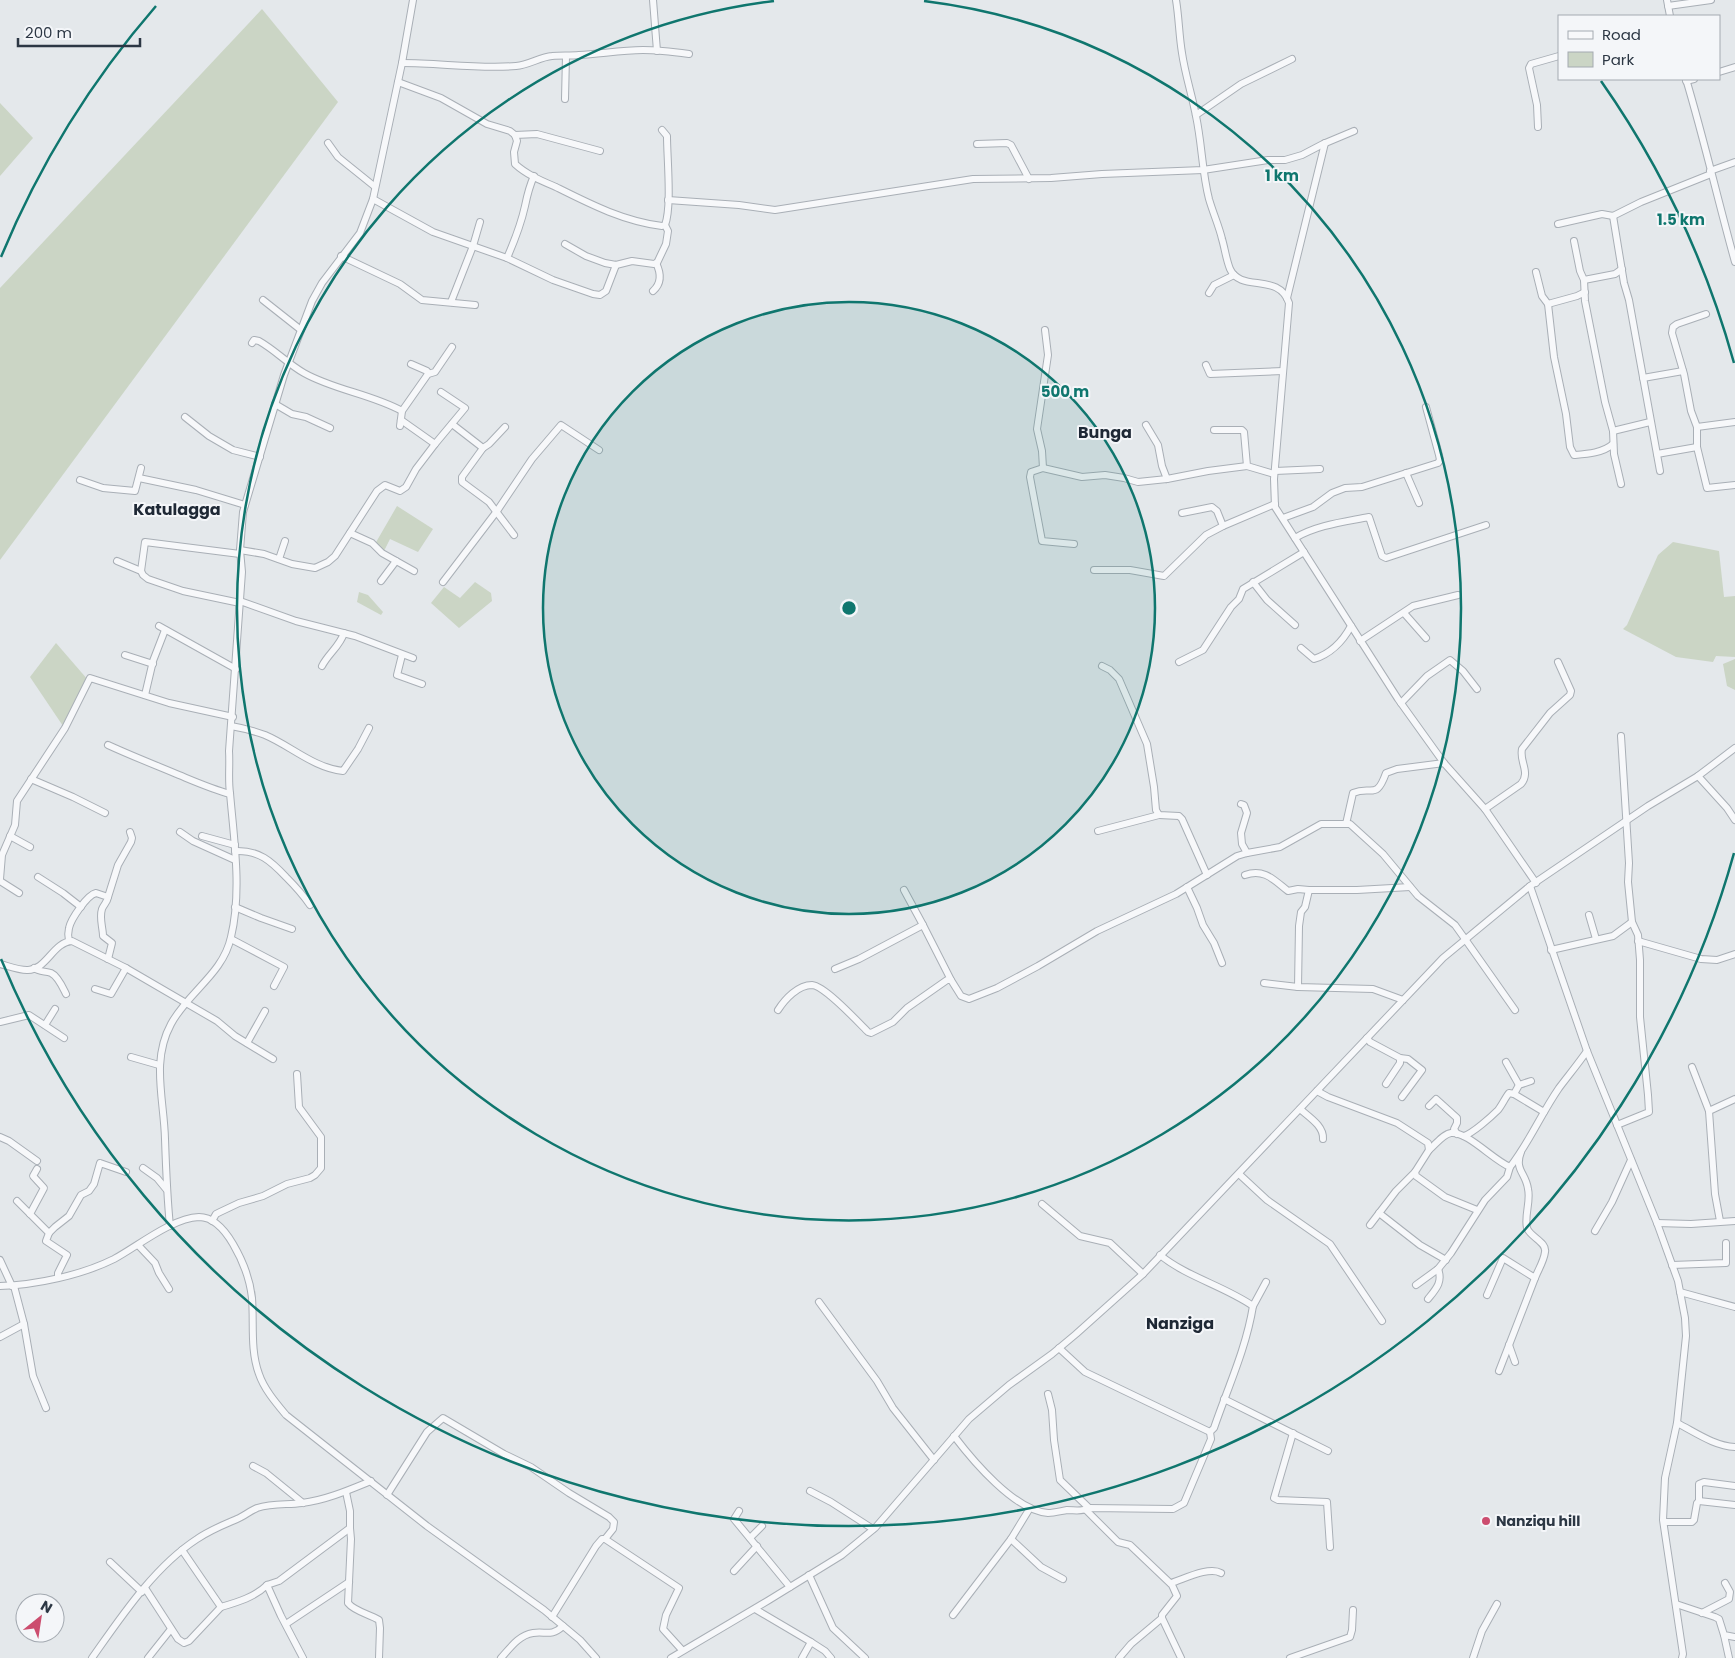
<svg xmlns="http://www.w3.org/2000/svg" width="1735" height="1658" viewBox="0 0 1735 1658" font-family="Poppins,sans-serif">
	<style>
		.green { fill: #cbd5c5 }
		.lines { fill: none; stroke-linecap: round; stroke-linejoin: round }
		.minor-casing { stroke: #a9afb6; stroke-width: 8 }
		.minor { stroke: #f7f8fa; stroke-width: 6 }
		.ring { fill: none; stroke: #0f766e; stroke-width: 2.5 }
		.poi-dot { fill: #cc4d6f; stroke: #f4f6f9; stroke-width: 2 }
		.labels { text-anchor: middle; stroke-width: 4; stroke-linejoin: round; paint-order: stroke }
		.poi-label { font-size: 14px; font-weight: bold; fill: #2c3744; stroke: #f4f6f9; text-anchor: start }
		.quarter-label { font-size: 16px; font-weight: bold; fill: #1e2835; stroke: #f4f6f9 }
		.centre { fill: #0f766e; stroke: #f4f6f9; stroke-width: 2.5 }
		.ring-label { font-size: 15px; text-anchor: middle; font-weight: bold; fill: #0f766e; stroke: #f4f6f9; stroke-width: 4; stroke-linejoin: round; paint-order: stroke }
	</style>
	<rect width="100%" height="100%" fill="#e4e8eb"/>
	<g class="green">
		<path d="M262 9 338 102 0 560V288Z"/>
		<path d="M0 103 33 138 0 176Z"/>
		<path d="M397 506 433 529 418 552 390 539 384 551 375 544Z"/>
		<path d="M1673 542 1719 551 1724 597 1735 596V657L1716 656 1713 662 1676 657 1623 629 1627 625 1658 555Z"/>
		<path d="M475 582 491 593 492 601 459 628 431 603 444 587 460 598Z"/>
		<path d="M359 592 368 595 383 612 381 615 357 602Z"/>
		<path d="M56 643 88 680 63 726 30 677Z"/>
		<path d="M1735 659V690L1727 686 1723 664Z"/>
	</g>
	<g class="lines">
		<g class="minor-casing">
			<g id="minor">
				<path d="M653 0 657 51"/>
				<path d="M1176 0C1179 18 1179 35 1182 53 1185 74 1192 95 1196 116 1202 144 1202 172 1209 199 1213 213 1219 226 1222 239 1225 249 1226 259 1230 269 1241 293 1279 272 1289 303L1274 479 1275 507 1398 699 1444 763 1485 809 1536 883"/>
				<path d="M1667 0 1670 16"/>
				<path d="M1668 6 1711 0"/>
				<path d="M402 63C440 63 478 69 516 66 529 65 540 57 552 56 561 55 570 56 579 55 600 54 621 50 643 50 658 50 674 52 689 54"/>
				<path d="M1719 72 1735 67"/>
				<path d="M1686 79C1704 139 1718 201 1735 262"/>
				<path d="M1686 81 1694 79"/>
				<path d="M398 82 441 98 487 124 510 131 515 135 517 141 514 152 515 164C527 175 542 181 556 187 590 204 623 221 662 226L665 225C672 207 667 158 667 136L662 130"/>
				<path d="M565 99 566 56"/>
				<path d="M1196 115 1241 84 1292 59"/>
				<path d="M1538 127 1537 105 1529 68 1531 64 1559 56"/>
				<path d="M515 135 537 134 600 151"/>
				<path d="M328 143 338 157 374 186"/>
				<path d="M977 144 1007 143 1011 145 1029 179"/>
				<path d="M1710 171 1735 162"/>
				<path d="M373 199 433 232 507 258 553 280 593 294 600 295 606 291 616 265"/>
				<path d="M668 200 739 205 775 210 973 179 1051 178 1102 174 1203 170 1268 160H1285L1302 155 1323 144 1354 131"/>
				<path d="M1613 216 1624 283 1629 300 1660 471"/>
				<path d="M1558 224 1602 214 1613 216 1641 202 1711 174"/>
				<path d="M1574 241 1580 271 1584 280 1585 301 1605 402 1613 431 1614 454 1621 484"/>
				<path d="M565 244 586 256 605 263 616 265 632 261 654 264 657 263 666 244 668 231 665 225"/>
				<path d="M341 256 400 284 422 300 475 305"/>
				<path d="M507 258C514 242 521 224 525 206 527 196 529 187 534 176"/>
				<path d="M1536 272 1542 296 1548 304 1554 357 1566 414 1570 447 1574 455C1587 454 1603 453 1613 444"/>
				<path d="M1584 280 1615 274 1622 269"/>
				<path d="M653 291C662 283 661 273 656 263"/>
				<path d="M1209 293 1214 285 1234 275"/>
				<path d="M1287 298 1325 143"/>
				<path d="M263 300 301 330"/>
				<path d="M451 302 473 246 480 222"/>
				<path d="M1548 304 1577 296 1585 292"/>
				<path d="M1706 314 1677 324 1673 327 1672 333 1684 374 1691 411 1697 427V447L1707 488 1735 485"/>
				<path d="M252 343 254 340 259 341C275 350 288 364 304 373 334 390 371 394 402 411"/>
				<path d="M411 364 427 371 428 374"/>
				<path d="M1206 365 1210 374 1283 371"/>
				<path d="M1643 378 1683 371"/>
				<path d="M275 404 292 414 306 417 330 428"/>
				<path d="M185 417 209 436 233 450 260 457"/>
				<path d="M401 420 435 444"/>
				<path d="M452 424 483 448"/>
				<path d="M1146 425 1158 445 1162 466 1167 479"/>
				<path d="M400 426 402 411 428 374 435 372 452 347"/>
				<path d="M505 427 489 444 483 448 462 477V482L489 502 514 535"/>
				<path d="M1697 427 1735 422"/>
				<path d="M1214 430H1242L1244 432 1247 466 1274 474"/>
				<path d="M1613 431 1650 422"/>
				<path d="M1657 454 1697 447"/>
				<path d="M1043 468 1042 451 1037 429 1048 355 1045 330"/>
				<path d="M1275 471 1320 469"/>
				<path d="M1406 473 1419 503"/>
				<path d="M139 478 196 490 245 505"/>
				<path d="M80 480 103 488 135 491 141 468"/>
				<path d="M1182 513 1212 507 1217 511 1223 526"/>
				<path d="M1283 518 1313 507 1332 493 1345 488 1362 487 1438 463 1440 460 1439 455 1426 407"/>
				<path d="M350 533 372 543 382 553 414 571"/>
				<path d="M1295 538C1317 525 1344 522 1369 517L1382 556 1386 558 1486 525"/>
				<path d="M1074 544 1042 541 1030 477 1031 472 1043 468 1082 477 1105 475 1124 478 1138 482 1167 479 1208 471 1247 466"/>
				<path d="M240 550 264 554 292 564 315 568 328 562 335 556 377 491 385 485 400 491 406 487 416 469 435 444 465 408 441 392"/>
				<path d="M279 559 285 541"/>
				<path d="M117 561 141 571 143 575 148 579 183 591 240 603"/>
				<path d="M1094 570H1130L1164 576 1206 535 1223 526 1275 504"/>
				<path d="M141 571 145 542 240 554"/>
				<path d="M381 581 396 561"/>
				<path d="M443 582 497 511 532 459 561 425 599 450"/>
				<path d="M1253 582 1267 600 1295 625"/>
				<path d="M240 601 296 621 355 636 413 658"/>
				<path d="M1404 613 1426 638"/>
				<path d="M159 626 236 669"/>
				<path d="M1360 641 1413 606 1458 595"/>
				<path d="M1301 648 1314 659C1330 654 1343 641 1351 626"/>
				<path d="M125 655 153 664"/>
				<path d="M402 655 397 675 422 684"/>
				<path d="M1179 662 1203 650 1231 607 1239 599 1243 589 1304 552"/>
				<path d="M322 666C328 654 340 646 344 633"/>
				<path d="M1102 666 1110 670 1119 679 1147 744 1154 787 1156 810 1159 815 1179 816 1182 819 1207 875"/>
				<path d="M145 695 153 661 165 630"/>
				<path d="M1401 703 1427 676 1450 660 1463 671 1477 689"/>
				<path d="M231 726C243 728 254 731 265 735 291 746 314 768 343 771L358 749 369 728"/>
				<path d="M108 745C132 756 155 765 179 775 196 782 212 789 230 794"/>
				<path d="M1698 776 1727 808 1735 820"/>
				<path d="M31 779 73 797 105 813"/>
				<path d="M1241 804 1244 805 1247 813 1241 833 1242 844 1247 853"/>
				<path d="M1485 809 1521 784C1531 772 1519 762 1522 749L1550 713 1570 695 1571 691 1558 662"/>
				<path d="M1346 824 1353 793C1372 785 1376 801 1386 773L1397 769 1444 763"/>
				<path d="M1098 831 1159 815"/>
				<path d="M180 832 193 841 235 860"/>
				<path d="M10 836 30 847"/>
				<path d="M202 836 235 845"/>
				<path d="M235 851C259 850 271 861 286 877 295 886 303 895 310 905"/>
				<path d="M1245 875C1264 868 1274 880 1288 891L1298 889 1309 890"/>
				<path d="M38 877 63 893 81 907"/>
				<path d="M0 879 2 855 15 825 17 801 65 728 90 678 169 703 233 717"/>
				<path d="M0 881 19 893"/>
				<path d="M1530 886 1587 1051 1657 1223 1678 1281 1685 1318 1686 1336 1677 1423 1665 1478 1663 1520 1683 1654 1682 1658"/>
				<path d="M1187 887 1197 908 1203 925 1214 943 1222 963"/>
				<path d="M904 890 923 925"/>
				<path d="M108 897 118 865 131 842 132 838 130 832"/>
				<path d="M235 907 261 918 292 929"/>
				<path d="M1589 915 1596 939"/>
				<path d="M231 939 284 967 274 986"/>
				<path d="M1465 939 1515 1010"/>
				<path d="M69 941C68 937 68 932 69 928 71 919 87 895 96 893L108 897C107 903 104 904 102 909 99 918 103 928 103 936L112 943 108 959"/>
				<path d="M1638 941 1701 959 1717 960 1735 954"/>
				<path d="M1551 950 1613 936 1632 922"/>
				<path d="M0 964C8 966 18 970 27 970 46 971 53 942 72 941L126 968 217 1021 235 1036 273 1059"/>
				<path d="M34 968C39 972 45 971 51 973 58 976 63 988 66 994"/>
				<path d="M835 969 859 959 923 925 951 980"/>
				<path d="M1264 983 1298 987 1373 989 1403 1000"/>
				<path d="M1298 987 1299 926 1301 912 1305 907 1309 890H1357L1410 887"/>
				<path d="M95 989 111 994 126 968"/>
				<path d="M778 1010C785 999 798 985 812 985 825 986 858 1022 868 1032L871 1033 893 1022 907 1008 947 980H951L961 996 969 999 997 988 1038 966 1097 931 1176 894 1237 856 1247 853 1280 847 1321 824H1350L1383 854 1418 896 1455 925 1465 939"/>
				<path d="M0 1022 29 1015 64 1038"/>
				<path d="M45 1025 55 1009"/>
				<path d="M1367 1038 1370 1042 1400 1058 1408 1059 1422 1070 1402 1097"/>
				<path d="M247 1043 265 1011"/>
				<path d="M131 1057 159 1065"/>
				<path d="M1506 1062 1519 1085"/>
				<path d="M1692 1067 1709 1111 1715 1194 1720 1221"/>
				<path d="M1531 1081 1519 1085 1514 1094 1544 1112"/>
				<path d="M1386 1084 1400 1063V1058"/>
				<path d="M1317 1091 1328 1097 1397 1123 1428 1143 1429 1150 1415 1172 1416 1176 1445 1197 1477 1210"/>
				<path d="M1429 1106 1436 1099 1457 1118V1123L1454 1129 1457 1134"/>
				<path d="M1300 1109C1309 1117 1324 1126 1323 1139"/>
				<path d="M1709 1111 1735 1099"/>
				<path d="M1617 1125 1649 1112 1648 1095 1640 1017V960L1638 935 1632 922 1628 882 1629 863 1621 736"/>
				<path d="M1464 1136C1473 1133 1491 1117 1498 1110 1502 1105 1505 1098 1509 1093L1514 1094"/>
				<path d="M0 1137 9 1141 37 1161"/>
				<path d="M1510 1167C1529 1143 1541 1114 1559 1088 1568 1076 1578 1064 1587 1051"/>
				<path d="M143 1168 157 1178 166 1189"/>
				<path d="M1239 1174 1267 1200 1330 1244 1382 1321"/>
				<path d="M17 1201 49 1233 46 1241 67 1255 58 1273V1277"/>
				<path d="M1042 1204 1080 1236 1110 1243 1143 1274"/>
				<path d="M1379 1213 1420 1245 1446 1260"/>
				<path d="M30 1214 44 1188 33 1176 37 1169"/>
				<path d="M212 1221 216 1214 220 1212 239 1203 263 1196 287 1184 310 1178 315 1175 321 1168V1137L299 1107 297 1074"/>
				<path d="M1657 1223 1691 1224 1735 1221"/>
				<path d="M1370 1225 1396 1191 1415 1172"/>
				<path d="M170 1226C167 1197 166 1168 165 1139 164 1099 151 1061 171 1024 188 992 223 974 231 937 242 891 234 840 230 793 228 779 230 765 229 751L242 572 240 550 243 512 284 375 312 301 322 283 360 233 373 199 402 63 413 0"/>
				<path d="M1595 1231 1612 1202 1631 1160"/>
				<path d="M49 1233 55 1227 69 1216 81 1195 89 1191 94 1184 100 1163 126 1172"/>
				<path d="M138 1245 155 1263 159 1273 169 1289"/>
				<path d="M0 1260 12 1286"/>
				<path d="M1672 1265 1726 1263V1243"/>
				<path d="M1416 1285 1438 1269 1451 1253 1485 1200 1507 1177 1510 1167C1493 1160 1467 1131 1451 1133 1443 1134 1435 1145 1429 1150"/>
				<path d="M0 1286C36 1285 82 1275 114 1259 138 1246 172 1218 199 1217 215 1217 226 1232 233 1244 243 1261 250 1280 252 1298 254 1323 250 1350 259 1374 264 1389 276 1403 286 1415L427 1526 544 1610 580 1640 596 1658"/>
				<path d="M14 1286 24 1324 33 1376 46 1408"/>
				<path d="M1680 1292 1735 1307"/>
				<path d="M1487 1295 1503 1258 1535 1278C1538 1270 1544 1261 1545 1252 1547 1242 1530 1237 1527 1228 1524 1216 1531 1201 1528 1189 1526 1173 1514 1170 1521 1152"/>
				<path d="M1428 1299C1436 1289 1443 1282 1438 1269"/>
				<path d="M819 1302 877 1381 893 1408 934 1460"/>
				<path d="M1253 1306 1266 1282"/>
				<path d="M0 1337 24 1324"/>
				<path d="M1509 1345 1515 1362"/>
				<path d="M1059 1348 1085 1372 1210 1432"/>
				<path d="M1499 1371 1535 1278"/>
				<path d="M1048 1394 1052 1410 1054 1440 1060 1480 1089 1508"/>
				<path d="M1224 1399 1328 1451"/>
				<path d="M1677 1423C1695 1432 1714 1446 1735 1447"/>
				<path d="M1293 1433 1274 1498 1278 1500 1327 1502 1330 1547"/>
				<path d="M954 1436C973 1461 1015 1511 1048 1513 1054 1513 1061 1511 1067 1510 1075 1510 1082 1512 1089 1508L1173 1509 1184 1503 1211 1439 1210 1432 1214 1428C1228 1387 1246 1349 1253 1306 1224 1286 1187 1277 1160 1255"/>
				<path d="M253 1466 266 1473 303 1503"/>
				<path d="M810 1491 831 1502 873 1529"/>
				<path d="M387 1495 427 1432 443 1418 504 1454 531 1467 569 1493 609 1517 614 1522 613 1529 605 1539H602L596 1546 552 1617"/>
				<path d="M1699 1501V1484L1704 1482 1735 1486"/>
				<path d="M1030 1508 1011 1539 1041 1567 1063 1579"/>
				<path d="M1086 1510 1118 1542 1130 1545 1172 1585 1177 1596 1162 1615V1618L1131 1644 1119 1658"/>
				<path d="M739 1511 734 1519 790 1587"/>
				<path d="M1664 1522H1692L1694 1520 1697 1503 1699 1501 1735 1505"/>
				<path d="M350 1528 351 1539 348 1603C354 1611 369 1614 379 1620L380 1628 379 1658"/>
				<path d="M750 1538 762 1526"/>
				<path d="M605 1539 679 1588 666 1615 663 1629 682 1650"/>
				<path d="M182 1550 221 1607C238 1602 255 1597 267 1585L281 1616 303 1658"/>
				<path d="M110 1562 142 1592"/>
				<path d="M734 1571 757 1546"/>
				<path d="M809 1575 833 1628 865 1658"/>
				<path d="M1171 1583C1184 1579 1209 1566 1221 1573"/>
				<path d="M267 1585 279 1581 350 1528V1511L346 1492"/>
				<path d="M145 1588 178 1639 184 1643 189 1641 221 1607"/>
				<path d="M1676 1604 1715 1617 1719 1619 1724 1635 1735 1637"/>
				<path d="M755 1609 811 1642 802 1658"/>
				<path d="M1702 1613 1729 1599 1730 1592 1725 1583"/>
				<path d="M953 1615 1011 1539"/>
				<path d="M1162 1618 1181 1658"/>
				<path d="M286 1624 349 1582"/>
				<path d="M1724 1635 1729 1658"/>
				<path d="M811 1642 825 1651 831 1658"/>
				<path d="M92 1658C121 1617 154 1567 197 1539 210 1530 223 1525 237 1519 244 1516 250 1511 257 1508 273 1503 287 1505 302 1503 326 1500 349 1490 371 1481"/>
				<path d="M148 1658 171 1629"/>
				<path d="M501 1658C510 1648 519 1635 533 1633 546 1631 551 1637 563 1626"/>
				<path d="M671 1658 769 1600 842 1555 875 1528 969 1419 1009 1385 1052 1354 1076 1334 1143 1274 1443 958 1530 886 1648 806 1698 776 1735 748"/>
				<path d="M1290 1658 1350 1637 1352 1630 1353 1610"/>
				<path d="M1473 1658 1482 1631 1497 1604"/>
			</g>
		</g>
		<use href="#minor" class="minor"/>
	</g>
	<circle cx="849" cy="608" r="306" fill="#0f766e" fill-opacity=".12"/>
	<g class="ring">
		<circle cx="849" cy="608" r="306"/>
		<path d="M924 1A612 612 0 1 1 774 1"/>
		<path d="M1734 853A918 918 0 0 1 1 959M1 257A918 918 0 0 1 156 6M1601 81A918 918 0 0 1 1734 363"/>
	</g>
	<circle class="poi-dot" cx="1486" cy="1521" r="5"/>
	<g class="labels">
		<g class="poi-label">
			<text x="1496" y="1526">Nanziqu hill</text>
		</g>
		<g class="quarter-label">
			<text x="1105" y="438">Bunga</text>
			<text x="177" y="515">Katulagga</text>
			<text x="1180" y="1329">Nanziga</text>
		</g>
	</g>
	<circle cx="849" cy="608" r="8" class="centre"/>
	<g class="ring-label">
		<text x="1282" y="181">1 km</text>
		<text x="1681" y="225">1.5 km</text>
		<text x="1065" y="397">500 m</text>
	</g>
	<rect x="1558" y="15" width="162" height="65" fill="#f4f6f9" stroke="#a4aab1"/>
	<rect x="1568" y="31" width="25" height="8" fill="#f7f8fa" stroke="#a4aab1"/>
	<text x="1602" y="40" font-size="15" fill="#2c3744">Road</text>
	<rect x="1568" y="52" width="25" height="15" fill="#cbd5c5" stroke="#a4aab1"/>
	<text x="1602" y="65" font-size="15" fill="#2c3744">Park</text>
	<g transform="translate(40 1618) rotate(30)"><circle r="24" fill="#f4f6f9" stroke="#a4aab1"/>
	<path d="M0-4L9 19L0 12L-9 19Z" fill="#cc4d6f"/>
	<text y="-8" font-size="14" font-weight="bold" text-anchor="middle" fill="#2c3744">N</text>
	</g>
	<path d="M18 38v8h122v-8" fill="none" stroke="#2c3744" stroke-width="2.5"/>
	<text x="25" y="38" font-size="15" fill="#2c3744" stroke="#f4f6f9" stroke-width="4" paint-order="stroke">200 m</text>
</svg>
